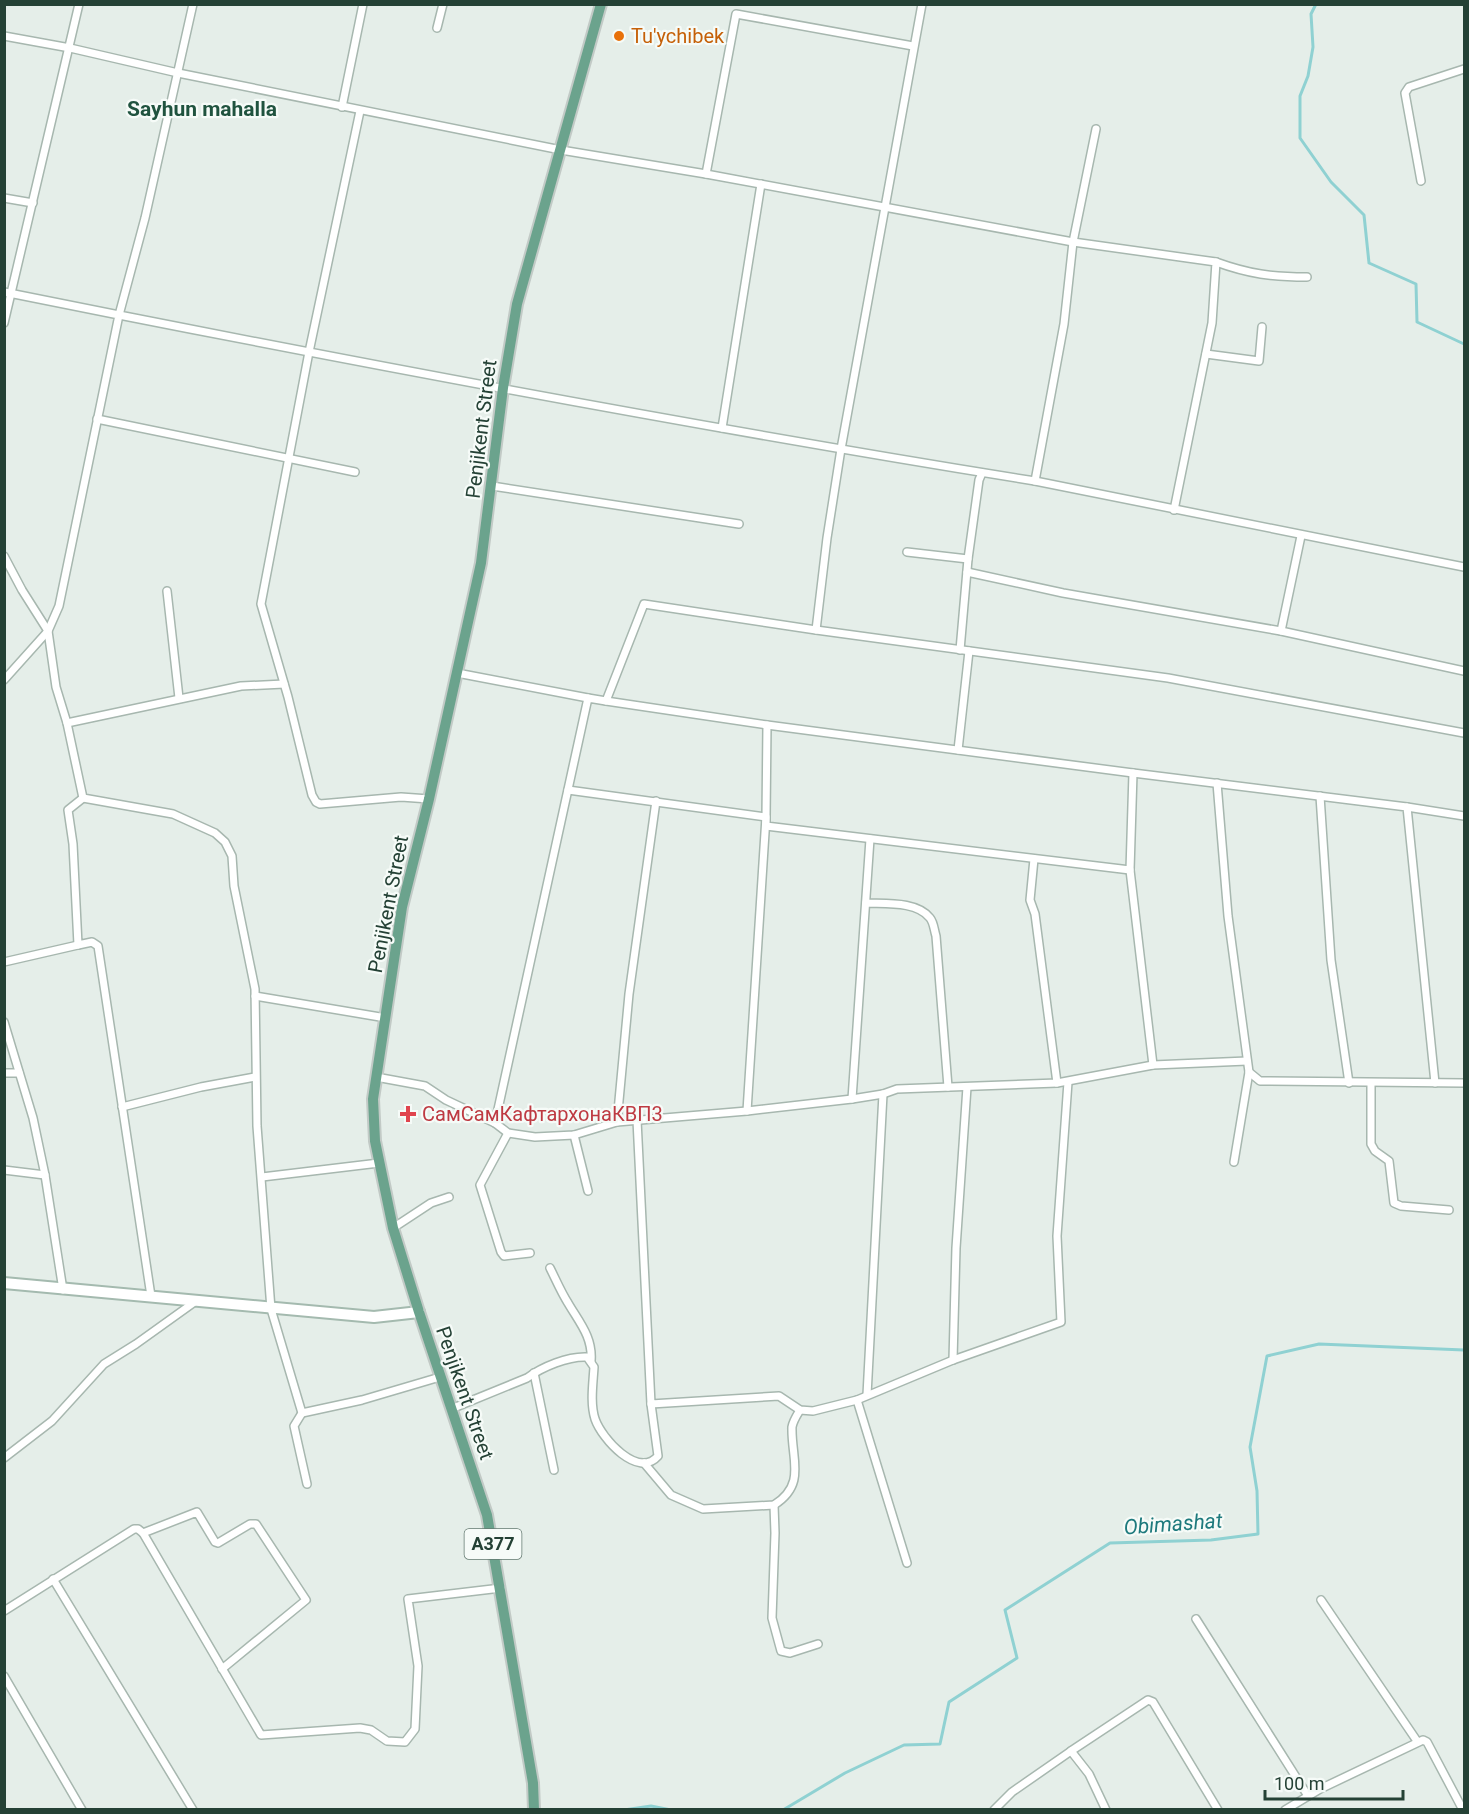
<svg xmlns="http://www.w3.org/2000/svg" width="1469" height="1814" viewBox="0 0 1469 1814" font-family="Roboto,sans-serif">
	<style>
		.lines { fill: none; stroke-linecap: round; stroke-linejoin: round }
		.stream { stroke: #8fd1d2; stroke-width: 3 }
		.minor-casing { stroke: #a7b7af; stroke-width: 10 }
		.secondary-casing { stroke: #a4baaf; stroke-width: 14 }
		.primary-casing { stroke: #c2cac6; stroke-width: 14 }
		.minor { stroke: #fff; stroke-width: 7 }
		.secondary { stroke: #fff; stroke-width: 10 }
		.primary { stroke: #6ba38d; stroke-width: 10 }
		.food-dot { fill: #e8710a; stroke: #f6fbf8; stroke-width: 2 }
		.health-dot { fill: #e0444e; stroke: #f6fbf8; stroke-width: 2 }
		.labels { text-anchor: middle; stroke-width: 4.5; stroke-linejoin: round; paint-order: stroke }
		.shield { fill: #f6fbf8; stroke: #637970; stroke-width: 1.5 }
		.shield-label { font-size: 18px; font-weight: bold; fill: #244135 }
		.food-label { font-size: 20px; fill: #c56008; stroke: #f6fbf8; text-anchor: start }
		.street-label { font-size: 20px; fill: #244135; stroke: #f6fbf8 }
		.health-label { font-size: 20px; fill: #be3a42; stroke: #f6fbf8; text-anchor: start }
		.neighbourhood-label { font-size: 21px; font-weight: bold; fill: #20533f; stroke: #f6fbf8 }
		.water-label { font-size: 21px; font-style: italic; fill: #1e7a7d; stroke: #f6fbf8 }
	</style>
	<rect width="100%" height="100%" fill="#e5eee9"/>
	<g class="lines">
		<g class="stream">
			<path d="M1316 4 1311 14 1313 47 1308 76 1300 96V138L1331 182 1364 215 1369 263 1416 284 1417 322 1464 344"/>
			<path d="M624 1810 651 1806 671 1810"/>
			<path d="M783 1810 845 1773 904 1745 940 1744 949 1702 1017 1658 1005 1610 1110 1543 1211 1540 1258 1534 1257 1491 1250 1447 1267 1356 1319 1344 1464 1350"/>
		</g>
		<g class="minor-casing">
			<g id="minor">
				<path d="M193 4 145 218 119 315C423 375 729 432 1035 481L1064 324 1073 242 1096 129"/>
				<path d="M437 28 443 4"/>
				<path d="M4 36 70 48 178 73 561 150 706 174 1073 242 1216 262 1212 323 1174 510"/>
				<path d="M342 107 363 4"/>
				<path d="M360 111 309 352 261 604 288 697 312 795 316 802 320 804 401 797 429 799"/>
				<path d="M706 174 736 14 913 46"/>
				<path d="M1421 181 1405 93 1409 87 1464 69"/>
				<path d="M4 198 33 203"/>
				<path d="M1216 262C1249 274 1272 277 1307 277"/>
				<path d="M4 292 119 315 59 606 48 631 4 680"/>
				<path d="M4 323 79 4"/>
				<path d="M1206 354 1259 361 1262 327"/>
				<path d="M97 419 355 472"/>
				<path d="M722 428 761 184"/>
				<path d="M1035 481 1464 567"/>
				<path d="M492 486 739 524"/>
				<path d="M907 552 968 559"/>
				<path d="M4 556 22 590 48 631 56 687 67 723 83 798 173 814 215 833 225 842 232 856 234 886 255 989 257 1126 271 1309 302 1413 362 1400 440 1377"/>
				<path d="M967 572 1063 593 1281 631 1464 671"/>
				<path d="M167 591 179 698"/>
				<path d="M816 630 1168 678 1464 733"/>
				<path d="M1281 631 1301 536"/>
				<path d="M960 650 968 559 979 480 982 473"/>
				<path d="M457 673 588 698"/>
				<path d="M606 701 767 725 1133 773 1407 807 1435 1083"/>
				<path d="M67 723 241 686 284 684"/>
				<path d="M958 750 969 651"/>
				<path d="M1133 773 1130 870 1153 1065"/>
				<path d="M1217 783 1228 916 1249 1072 1260 1081 1464 1083"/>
				<path d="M568 790 766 817V826L1130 870"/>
				<path d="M1320 796 1331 960 1349 1083"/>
				<path d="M83 798 68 810 73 844 78 945 92 942 98 946 151 1296"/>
				<path d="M1407 807 1464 816"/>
				<path d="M1034 859 1030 900 1035 914 1057 1083"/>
				<path d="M866 903C885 904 917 901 930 918 934 923 934 930 936 936L948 1087"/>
				<path d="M4 962 78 945"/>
				<path d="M255 996 386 1018"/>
				<path d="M4 1022 33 1118 45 1175 63 1290"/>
				<path d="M4 1073H19"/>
				<path d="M376 1077 425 1086 446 1100 495 1123 508 1133 535 1137 574 1135 617 1122 747 1111 852 1099 883 1094 897 1089 1057 1083 1153 1065 1247 1061"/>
				<path d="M1371 1083V1144L1375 1151 1389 1161 1394 1203 1401 1206 1449 1210"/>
				<path d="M852 1099 870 839"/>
				<path d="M122 1107 201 1087 255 1077"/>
				<path d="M747 1111 766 817 767 725"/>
				<path d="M637 1120 651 1404 779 1396 800 1410 813 1411 857 1400 953 1360 1061 1322 1057 1236 1068 1082"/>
				<path d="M617 1122 629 994 656 801"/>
				<path d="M495 1123 588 698 606 701 644 604 816 630 827 538 841 449 922 4"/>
				<path d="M508 1133 480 1185 501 1252 504 1256 530 1253"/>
				<path d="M574 1135 588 1191"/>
				<path d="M1234 1162 1249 1072"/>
				<path d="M4 1170 45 1175"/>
				<path d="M262 1177 379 1163"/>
				<path d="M393 1228 431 1203 449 1197"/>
				<path d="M550 1268C556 1280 561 1292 568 1303 579 1322 593 1337 591 1361"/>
				<path d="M953 1360 956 1248 967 1087"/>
				<path d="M534 1373 554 1470"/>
				<path d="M867 1395 883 1094"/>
				<path d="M857 1400 907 1563"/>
				<path d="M451 1409 527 1378C542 1367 568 1356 587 1357L594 1367C593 1384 590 1403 595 1419 602 1439 638 1479 658 1456L651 1404"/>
				<path d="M302 1413 294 1426 307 1484"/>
				<path d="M4 1458 52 1421 104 1364 136 1344 196 1301"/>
				<path d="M644 1463 671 1495 703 1509 774 1505C807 1484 791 1459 792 1427 793 1421 797 1415 800 1410"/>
				<path d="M774 1505 775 1533 772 1618 781 1651 790 1653 818 1644"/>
				<path d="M143 1533 261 1735 360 1728 371 1730 387 1741 405 1742 415 1729 418 1666 408 1599 501 1588"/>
				<path d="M53 1579 193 1810"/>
				<path d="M1321 1600 1417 1741"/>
				<path d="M4 1611 134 1529H138L143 1533 197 1512 215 1542 218 1543 250 1524H256L306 1600 222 1669"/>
				<path d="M1196 1619 1308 1796"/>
				<path d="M4 1676 82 1810"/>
				<path d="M1071 1751 1148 1700 1153 1702 1218 1810"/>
				<path d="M994 1810 1012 1792 1071 1751 1089 1774 1106 1810"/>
				<path d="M1285 1810 1320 1789 1423 1740 1427 1742 1463 1810"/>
			</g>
		</g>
		<g class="secondary-casing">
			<path id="secondary" d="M4 1283 374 1317 419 1312"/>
		</g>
		<g class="primary-casing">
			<path id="primary" d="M534 1810 533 1783 487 1515 419 1312 393 1228 375 1141 373 1099 402 907 429 799 481 563 503 388 517 304 601 4"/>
		</g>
		<use href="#minor" class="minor"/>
		<use href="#secondary" class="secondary"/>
		<use href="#primary" class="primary"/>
	</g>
	<circle class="food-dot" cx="619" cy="36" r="6"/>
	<path class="health-dot" d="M405 1105h6v6h6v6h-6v6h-6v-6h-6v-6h6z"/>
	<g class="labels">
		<rect class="shield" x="464.5" y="1529" width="57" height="30" rx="4.5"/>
		<g class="shield-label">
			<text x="493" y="1550">A377</text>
		</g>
		<g class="food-label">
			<text x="631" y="43">Tu'ychibek</text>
		</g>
		<g class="street-label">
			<text transform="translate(481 429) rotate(-83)" y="7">Penjikent Street</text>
			<text transform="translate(388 904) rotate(-79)" y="7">Penjikent Street</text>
			<text transform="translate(465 1393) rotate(71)" y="7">Penjikent Street</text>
		</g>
		<g class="health-label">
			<text x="422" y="1121">СамСамКафтархонаКВП3</text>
		</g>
		<g class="neighbourhood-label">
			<text x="202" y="116">Sayhun mahalla</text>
		</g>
		<g class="water-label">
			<text transform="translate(1173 1524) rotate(-4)" y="7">Obimashat</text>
		</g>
	</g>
	<rect width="1469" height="1814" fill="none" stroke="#244135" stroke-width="12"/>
	<path d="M1265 1790v9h138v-9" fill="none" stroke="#244135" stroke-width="3"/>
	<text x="1274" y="1790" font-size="18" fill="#244135" stroke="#f6fbf8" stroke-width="4.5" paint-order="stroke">100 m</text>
</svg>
